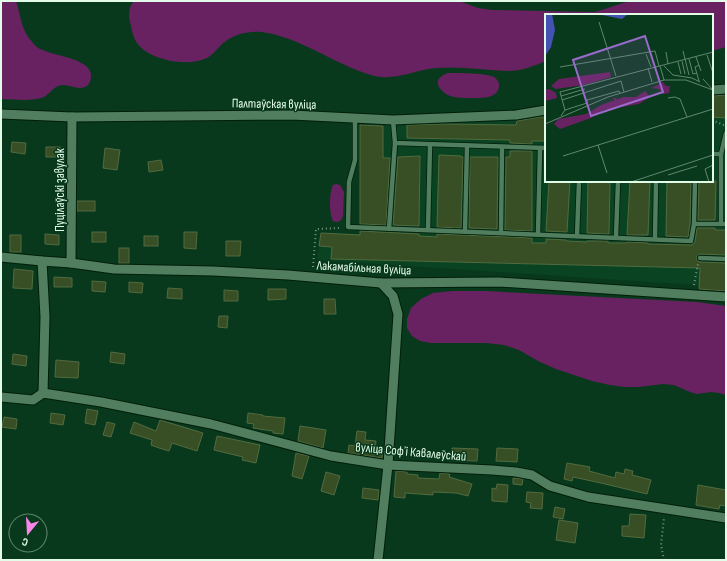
<svg xmlns="http://www.w3.org/2000/svg" width="727" height="561" viewBox="0 0 727 561" font-family="'Sofia Sans Condensed',sans-serif">
	<style>
		.built { fill: #094322 }
		.green { fill: #692261 }
		.building { fill: #384f25; stroke: #526b40 }
		.lines { fill: none; stroke-linecap: round; stroke-linejoin: round }
		.lane-casing { stroke: #001e0a; stroke-width: 6 }
		.street-casing { stroke: #001e0a; stroke-width: 11 }
		.path { stroke: #769a83; stroke-width: 2; stroke-dasharray: 1 3; stroke-linecap: butt }
		.lane { stroke: #507e5e; stroke-width: 4.5 }
		.street { stroke: #507e5e; stroke-width: 9 }
		.labels { text-anchor: middle; stroke-width: 3; stroke-linejoin: round; paint-order: stroke }
		.street-label { font-size: 13px; fill: #e3fce9; stroke: #09391d }
		.inset-road { fill: none; stroke: #60876f; stroke-width: 1 }
		.view { fill: #9a6acc; fill-opacity: 0.15; stroke: #9a6acc; stroke-width: 2 }
		.inset-edge { fill: none; stroke: #e3fce9; stroke-width: 2 }
	</style>
	<rect width="100%" height="100%" fill="#09391d"/>
	<path class="built" d="M712 100H726V287L317 260 321 233 360 234V125L517 116 546 112V181H712Z"/>
	<g class="green">
		<path d="M1 1H16C21 16 21 31 33 43 35 46 39 49 43 50 55 56 92 59 91 76 91 79 90 83 88 85 79 93 68 82 58 86 53 88 49 94 44 97 31 102 14 99 1 99Z"/>
		<path d="M134 1H459L478 8 492 10 594 12C607 9 618 4 631 1H726V47L712 51V15H546V61C534 66 521 71 508 71 484 70 460 66 436 68 414 70 393 82 371 75 334 64 300 37 262 32 247 31 231 35 220 46 216 50 212 55 207 58 189 67 150 61 137 43 134 39 132 32 131 26 129 18 127 8 134 1Z"/>
		<path d="M448 73C457 73 487 73 494 77 497 79 499 82 499 85 499 99 481 98 472 98 465 98 457 98 450 96 442 93 432 82 442 76 444 74 446 74 448 73Z"/>
		<path d="M336 184 340 185 344 192 343 216C341 222 338 223 333 221 329 215 329 192 333 185Z"/>
		<path d="M452 291H485L697 302 726 306V395L719 393 711 392 697 394 690 392 674 385 663 384 638 387H624L610 385 592 381 556 369 538 361 519 350 504 345 486 343H431L420 341 412 336 407 328V319L411 308 421 299 433 293Z"/>
	</g>
	<g class="building">
		<path d="M726 95V118L712 117V96Z"/>
		<path d="M540 117H546V141H532V144L510 143V140L407 138V125L445 124 516 125 517 121Z"/>
		<path d="M360 125 383 126V158H390L386 225 360 224Z"/>
		<path d="M12 142 26 143 25 154 11 152Z"/>
		<rect x="46" y="147" width="14" height="10"/>
		<path d="M105 148 120 150 117 170 103 168Z"/>
		<path d="M510 151H532V231L505 230 506 157H510Z"/>
		<path d="M439 155 461 156V157H463L461 228 437 227Z"/>
		<path d="M420 156 419 226 393 225 398 157Z"/>
		<path d="M470 157H498L497 229 469 228Z"/>
		<path d="M161 160 163 170 149 172 148 162Z"/>
		<path d="M549 181H570L567 232 546 231Z"/>
		<path d="M588 181H610L609 234 587 233Z"/>
		<path d="M630 181H650L648 235H627Z"/>
		<path d="M667 181H691L690 224 688 237 666 236Z"/>
		<path d="M699 181H716L715 220H698Z"/>
		<rect x="77" y="201" width="18" height="10"/>
		<path d="M697 228H715V230H726V255L700 254 697 256 696 258 698 261 700 262 726 263V291L699 289 700 268 331 259 332 247 319 246 321 233 360 235V231L419 234V236L437 237V234L532 238V243H546V239L566 240V241L587 242V241H608V243H627V242L648 243V244L691 245 693 244 695 242Z"/>
		<rect x="92" y="232" width="14" height="10"/>
		<path d="M184 232H197L196 249 184 248Z"/>
		<path d="M45 234 59 235V245L45 244Z"/>
		<rect x="10" y="235" width="11" height="17"/>
		<rect x="144" y="236" width="14" height="10"/>
		<path d="M226 241H241L240 256H226Z"/>
		<rect x="119" y="248" width="10" height="15"/>
		<path d="M14 269 33 271 32 289 13 288Z"/>
		<path d="M54 277 72 278V287H54Z"/>
		<path d="M92 281 106 282 105 292 92 291Z"/>
		<path d="M129 282 143 283 142 293 129 292Z"/>
		<path d="M168 288 182 289V299L167 298Z"/>
		<path d="M268 289H286V299L268 300Z"/>
		<path d="M224 290 238 291V301H224Z"/>
		<path d="M324 299H335L336 314H324Z"/>
		<path d="M219 316H228L227 328 218 327Z"/>
		<path d="M111 352 125 354 124 364 110 362Z"/>
		<path d="M13 354 27 356 26 366 12 364Z"/>
		<path d="M56 360 79 362 78 378 55 377Z"/>
		<path d="M87 409 98 411 95 425 85 423Z"/>
		<path d="M51 413 65 415 63 425 50 423Z"/>
		<path d="M248 413 263 415V416L285 418 283 434 273 433V431L253 428 254 424 247 423Z"/>
		<path d="M4 417 17 419 16 429 2 427Z"/>
		<path d="M160 420 203 433 197 451 172 443 169 451 159 448 151 445 152 440 130 433 134 422 156 431Z"/>
		<path d="M107 422 115 424 111 437 103 435Z"/>
		<path d="M300 426 326 430 323 448 298 441Z"/>
		<path d="M357 431 366 432 365 440 376 441 375 450 383 451 382 458 348 453 349 445 355 446Z"/>
		<path d="M217 436 260 445 256 463 242 460 243 457 214 450Z"/>
		<path d="M452 448 478 449 477 461 451 460Z"/>
		<path d="M497 448 518 449 517 462 496 461Z"/>
		<path d="M296 453 309 456 302 479 292 476Z"/>
		<path d="M567 463 590 467 589 471 615 478 616 472 624 474 625 469 633 471 632 475 651 480 647 494 601 483 573 477 572 481 564 479Z"/>
		<path d="M396 471 407 472V474L418 475V478L439 479 440 473 450 474 449 477 472 484 468 496 456 493 433 492V495L405 493V498L394 497Z"/>
		<path d="M326 472 340 476 334 495 321 491Z"/>
		<path d="M513 478 523 479 522 485 513 484Z"/>
		<path d="M497 484 508 485 507 502 492 501V488L496 489Z"/>
		<path d="M698 485 726 490V506L720 505 719 509 696 505Z"/>
		<path d="M363 488 379 490 378 500 362 498Z"/>
		<path d="M527 492 543 493 542 509 530 508 531 503 526 502Z"/>
		<path d="M555 507 565 509 563 519 553 517Z"/>
		<path d="M630 514 646 515 644 538 622 536V526H629Z"/>
		<path d="M559 520 578 523 575 543 556 540Z"/>
	</g>
	<g class="lines">
		<g class="lane-casing">
			<g id="lane">
				<path d="M355 118V160L349 182 348 227 691 241 694 224H726"/>
				<path d="M393 120 395 143 546 148"/>
				<path d="M712 154H721L726 133"/>
				<path d="M694 224 695 181"/>
				<path d="M721 224V154"/>
				<path d="M389 229 395 143"/>
				<path d="M428 230 430 145"/>
				<path d="M465 232 467 146"/>
				<path d="M501 233 502 147"/>
				<path d="M538 234 540 148"/>
				<path d="M577 236 579 181"/>
				<path d="M616 237 618 181"/>
				<path d="M655 239 656 181"/>
				<path d="M700 258 726 259"/>
			</g>
		</g>
		<g class="street-casing">
			<g id="street">
				<path d="M712 90 726 89"/>
				<path d="M1 114 72 117 292 115 393 120 516 115 546 110"/>
				<path d="M1 257 42 261 71 263 114 269 213 271 288 275 381 283 499 282 726 297"/>
				<path d="M42 261 45 317 43 393"/>
				<path d="M71 263 72 117"/>
				<path d="M1 397 33 400 43 393 101 402 211 424 331 456 388 465 492 470 516 472 532 475 550 486 588 497 726 518"/>
				<path d="M378 560 388 465 398 314 393 296 381 283"/>
			</g>
		</g>
		<g class="path">
			<path d="M712 120 726 126"/>
			<path d="M313 267 316 229 341 228"/>
			<path d="M694 285 698 264"/>
			<path d="M664 560 661 545 664 518"/>
		</g>
		<use href="#lane" class="lane"/>
		<use href="#street" class="street"/>
	</g>
	<g class="labels">
		<g class="street-label">
			<text transform="translate(274 103) rotate(1)" y="5">Палтаўская вуліца</text>
			<text transform="translate(59 190) rotate(-90)" y="5">Пуцілаўскі завулак</text>
			<text transform="translate(364 267) rotate(3)" y="5">Лакамабільная вуліца</text>
			<text transform="translate(411 451) rotate(5)" y="5">вуліца Софʼі Кавалеўскай</text>
		</g>
	</g>
	<g transform="translate(545 14)">
		<rect width="168" height="168" fill="#09391d"/>
		<path d="M65 58 66 63 39 71 11 75 6 72 14 65ZM118 68 121 72H125L124 79 118 80 114 75 107 74ZM4 75 11 79 12 84 0 87V76ZM100 77 105 83 94 90 59 96 46 104 15 115 9 110 13 105 41 100 56 91 70 86 67 84H72L71 86 78 83H91Z" fill="#692261"/>
		<path d="M0 0H7L10 16 6 33 0 42ZM52 0H83L77 5Z" fill="#4453b3"/>
		<path class="inset-road" d="M54 8 71 62M138 37 144 61M121 38 123 50M101 40 106 53M162 41 168 59M151 43 156 57M144 45 148 60 152 59M137 47 140 60M133 48 136 60M154 51 150 53 154 67M115 52 119 66M119 52 128 61 147 64 155 68M15 53 110 37 114 52M103 54 107 68M158 65 168 76M16 82 40 75M123 84 130 83 135 85 142 103M17 86 76 67 79 78M20 96 42 89V86L74 77 75 79M16 102 20 96 15 78 168 38M0 110 63 83 119 66H141L168 76M53 131 62 159M18 142 168 95M123 161 152 152M86 168 168 141M164 168 160 155 168 151"/>
		<path class="view" d="M100 22 118 78 46 102 28 46Z"/>
		<rect width="168" height="168" class="inset-edge"/>
	</g>
	<rect width="727" height="561" fill="none" stroke="#e3fce9" stroke-width="4"/>
	<g transform="translate(28 533) rotate(198)"><circle r="19" fill="#09391d" stroke="#60876f"/>
	<path d="M0-3L7 15L0 10L-7 15Z" fill="#f987e9"/>
	<text y="-6" font-size="11" font-weight="bold" text-anchor="middle" fill="#e3fce9">С</text>
	</g>
</svg>
